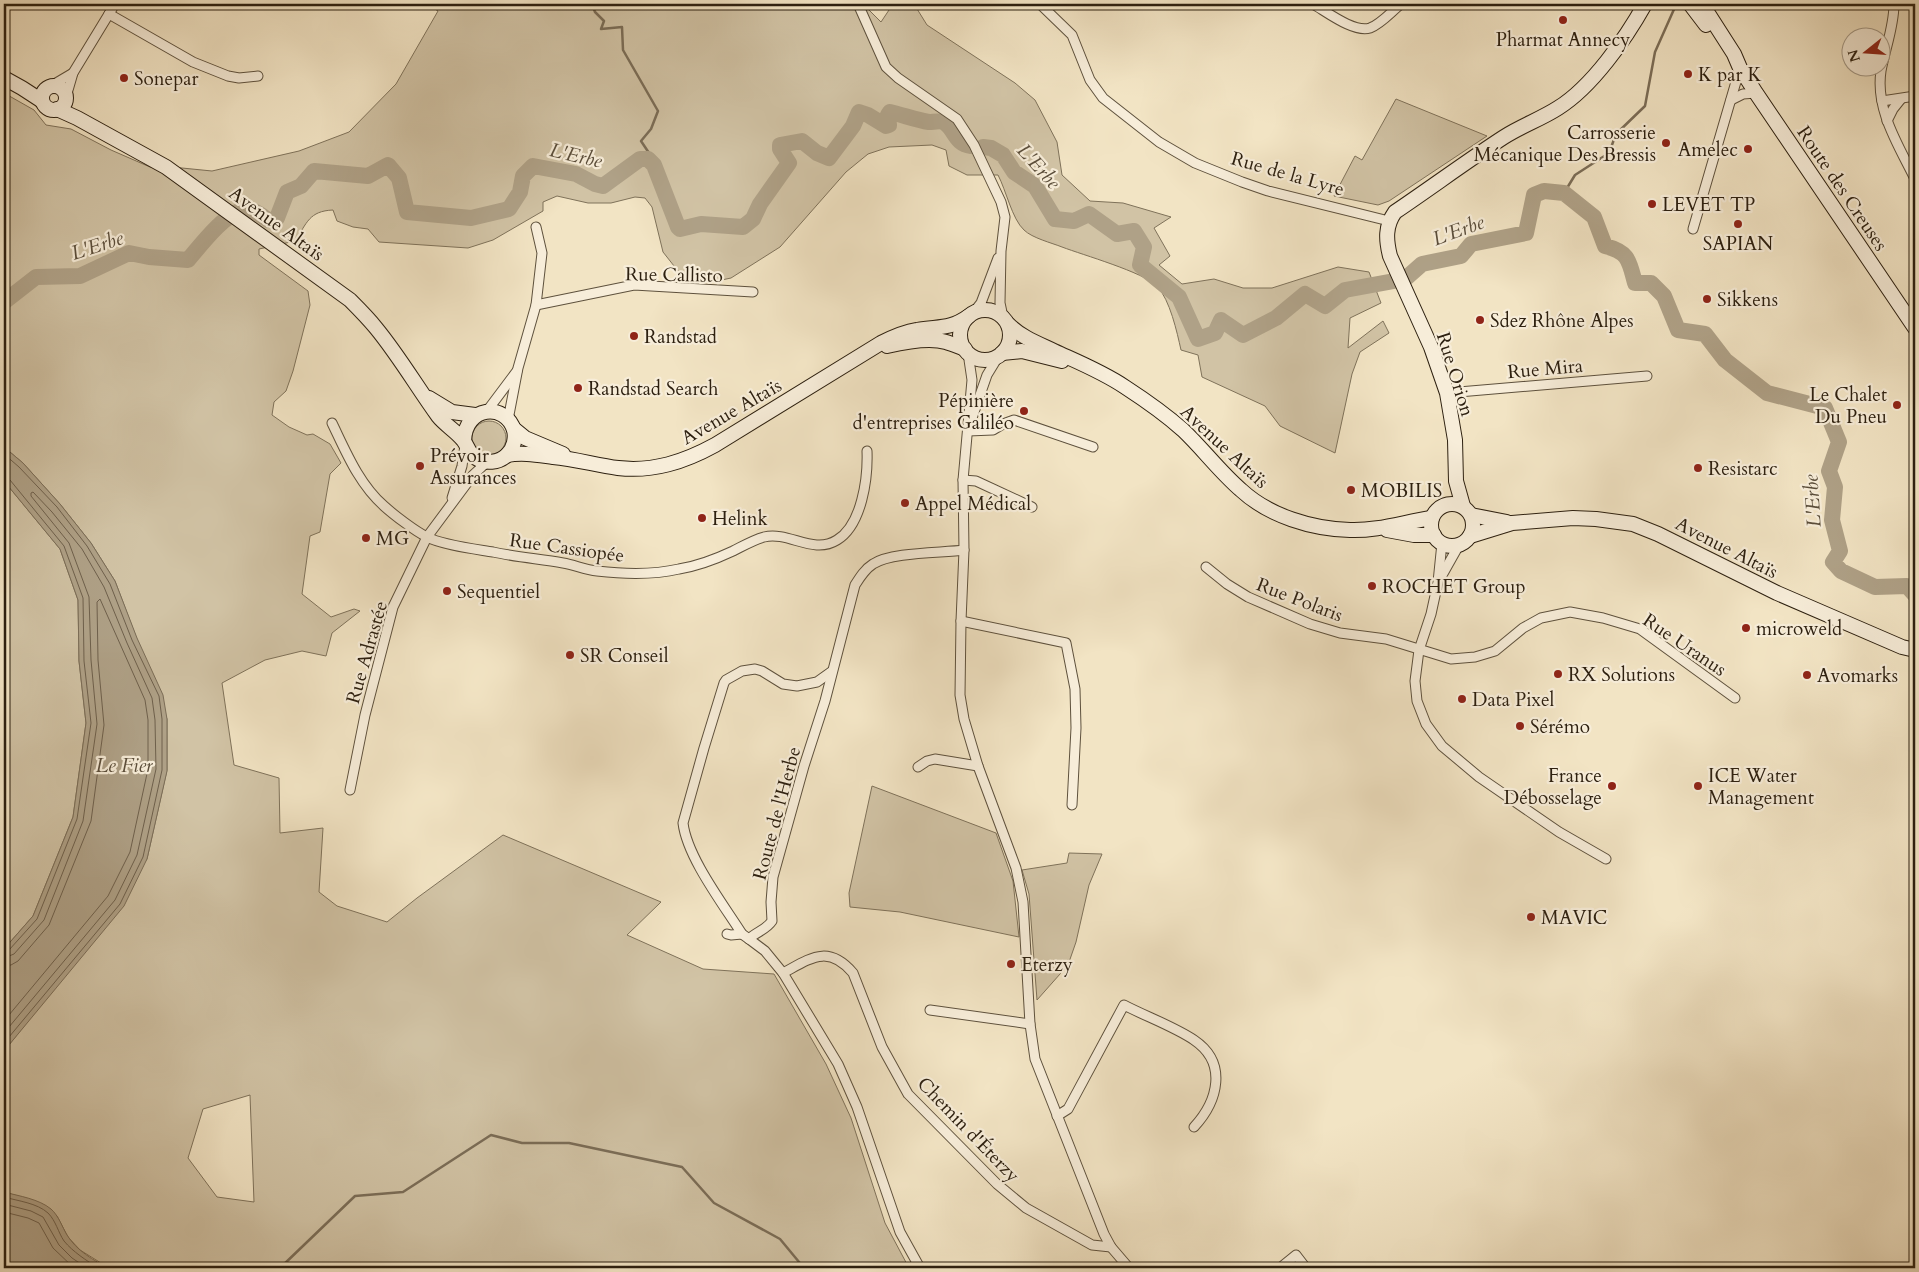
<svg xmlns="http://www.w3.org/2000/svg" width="1919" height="1272" viewBox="0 0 1919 1272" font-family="Cardo,serif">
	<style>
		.green { fill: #d1c3a5; stroke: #7f725a; fill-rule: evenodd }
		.water { fill: #afa187; stroke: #7b6d57 }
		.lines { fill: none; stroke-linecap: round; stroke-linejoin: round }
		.shore { stroke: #6e604c; stroke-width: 1 }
		.stream { stroke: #7b6d57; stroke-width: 2.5 }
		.river { stroke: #afa187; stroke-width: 16 }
		.street-casing { stroke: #5e513d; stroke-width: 11 }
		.secondary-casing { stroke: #2d2010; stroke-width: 16 }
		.street { stroke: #f7edd9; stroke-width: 9 }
		.secondary { stroke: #f7edd9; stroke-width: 14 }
		.poi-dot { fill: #8f2418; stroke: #f7edd9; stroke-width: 2 }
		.labels { text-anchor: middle; stroke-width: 4.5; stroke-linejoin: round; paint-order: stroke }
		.poi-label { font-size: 19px; fill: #2d2010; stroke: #f7edd9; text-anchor: start }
		.street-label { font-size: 19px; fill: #2d2010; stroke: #f7edd9 }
		.water-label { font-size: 20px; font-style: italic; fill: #5a4d3a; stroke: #f7edd9 }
	</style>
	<rect width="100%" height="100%" fill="#f2e4c4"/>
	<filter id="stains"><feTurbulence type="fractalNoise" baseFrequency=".004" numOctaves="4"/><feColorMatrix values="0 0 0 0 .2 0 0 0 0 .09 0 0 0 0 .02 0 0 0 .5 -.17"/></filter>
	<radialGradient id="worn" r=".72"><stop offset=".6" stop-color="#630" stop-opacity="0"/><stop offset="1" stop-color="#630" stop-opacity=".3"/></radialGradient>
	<g class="green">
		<path d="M427 4H863L881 22 893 4H914L927 25 1015 83 1035 100 1057 142 1062 175 1090 201 1123 203 1171 217 1154 228 1170 256 1159 265 1182 284 1214 279 1243 288H1272L1338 267 1369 272 1381 303 1350 318 1348 348 1383 321 1389 333 1360 352 1352 374 1335 453 1280 426 1265 406 1202 377 1198 355 1181 350C1177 332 1170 300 1157 286 1143 272 1083 255 1062 247 1052 243 1032 238 1024 230 1012 219 1006 190 998 175H967L949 166 946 150 932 145 889 147 868 154 846 172 780 247 731 278 717 281 678 271 663 252 652 207 645 198 635 197 611 203H588L557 196 543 202V211L493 240 468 248 379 242 368 229 353 227 337 221 333 210C309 211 307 223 295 241L259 249V255L308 291 310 305 293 371 286 391 274 402 272 415 289 427 307 435 313 434 330 444 341 463 330 474 320 532 310 536 302 594 331 617 354 609 360 611 332 633 326 656 302 651 265 660 222 683 234 765 279 778 280 833 323 828 319 892 337 906 387 922 417 898 503 835 661 902 627 935 703 969 774 974 826 1064 851 1118 885 1223 909 1268H109L80 1250 68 1237 57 1216 35 1201 4 1192V1051L49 995 147 859 167 770V719L115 581 91 543 60 504 23 463 4 447V93L34 110 46 125 71 129 111 150 150 167H172L212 171 299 151 349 132 396 84 438 11ZM250 1095 254 1202 217 1197 188 1158 203 1109Z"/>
		<path d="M1396 99 1487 136 1389 201 1378 205 1334 196 1355 156 1362 160Z"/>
		<circle cx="489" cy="438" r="17"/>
		<path d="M4 481 60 549 78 600 79 661 86 723 73 817 33 916 4 949V743L7 732 4 726Z"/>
		<path d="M872 786 996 833 1013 881 1019 937 900 912 850 907 849 893Z"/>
		<path d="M1069 853 1102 854 1089 885 1076 942 1068 965 1037 1000 1029 894 1022 870 1067 863Z"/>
	</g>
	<g class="water">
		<path d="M4 447 23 463 60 504 91 543 115 581 137 638 163 695 167 719V771L147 859 124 906 4 1051V949L33 916 73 817 86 723 79 661 78 600 60 549 4 481Z"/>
		<path d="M4 1192C19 1196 39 1199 51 1209 59 1216 62 1227 67 1235 76 1250 94 1261 109 1268H4Z"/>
	</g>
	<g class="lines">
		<g class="shore">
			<path d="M4 454 19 467 57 507 87 546 110 584 132 640 159 696 162 719V770L143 857 120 904 4 1043"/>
			<path d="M4 478 10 480 64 546 83 598 84 661 91 723 77 819 37 919 9 950 4 952"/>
			<path d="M4 958 14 954 44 920 83 821 97 724 91 660 89 597 69 543 31 496V493L33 492 52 512 82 549 104 587 127 643 152 698 155 720 156 769 137 855 115 900 4 1033"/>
			<path d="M4 966 11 965 18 961 49 925 91 821 104 725 98 660 97 602 100 599 145 700 148 720V769L130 852 108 896 4 1021"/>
			<path d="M4 1197C18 1201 37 1203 48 1213 56 1221 58 1232 64 1241 73 1252 86 1260 98 1268"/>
			<path d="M4 1204 31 1211 43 1217 59 1245 72 1258 87 1268"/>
			<path d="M4 1212 28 1218 39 1223 53 1248 74 1268"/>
		</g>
		<g class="stream">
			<path d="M592 4 595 12 604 21 601 29 622 27 623 50 658 111 651 129 641 141 649 153 648 159"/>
			<path d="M1564 193 1575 175 1609 153 1616 134 1645 106 1655 52 1675 7"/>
			<path d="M280 1268 355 1196 403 1192 491 1135 522 1143H569L682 1167 714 1203 780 1239 804 1268"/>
		</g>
		<g class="river">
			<path d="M983 147 991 148 1003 155 1014 172 1035 186 1055 219 1074 221 1089 214 1117 234 1134 231 1144 247 1140 265 1179 297 1198 339 1215 333 1221 320 1243 335 1276 318 1305 294 1325 306 1345 290 1405 279 1422 264 1461 256 1471 244 1526 233 1534 195 1544 191 1564 193 1594 217 1605 246C1629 252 1629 261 1635 283H1651L1664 296 1678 330 1705 334 1725 360 1767 393 1825 408 1839 442 1829 471 1835 487 1832 520 1840 551 1833 562 1841 571 1875 587 1907 586 1915 595"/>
			<path d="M4 302 36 277 80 276 129 253 149 257 188 260C200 246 225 213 243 210 252 208 261 215 268 220L277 218 287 192 301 186 314 171 368 176 388 165 399 178 407 212 471 218 509 209 520 192 523 176 533 166 576 174 595 184 603 186 640 159H648L654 165 678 227 680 229 701 224 743 227 753 219 760 204 789 163 780 149V145L802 141 817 153 829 158 853 126 859 112 868 115 886 126 889 125 888 115 890 112C903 115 916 120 929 122 934 122 941 120 945 123 955 130 955 144 971 146"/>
		</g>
		<g class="street-casing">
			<g id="street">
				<path d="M858 4 886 67 898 78 957 119 974 145 1001 202 1005 217 1001 251 1000 303 1003 317"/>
				<path d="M1040 4 1072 35 1090 80 1103 98 1159 142 1195 163 1242 182 1268 191 1389 221"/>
				<path d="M1313 4C1327 12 1354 33 1370 28 1381 24 1392 11 1401 4"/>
				<path d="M1894 4C1894 27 1885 49 1881 71 1875 110 1899 146 1915 179"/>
				<path d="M109 14 193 62 228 76 239 78 258 76"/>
				<path d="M51 86 73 73"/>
				<path d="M66 97 73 73 115 4"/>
				<path d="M1731 100 1743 94 1756 93"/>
				<path d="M1882 101 1915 96"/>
				<path d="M1887 121 1893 109 1901 99"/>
				<path d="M1693 229 1740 68"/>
				<path d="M536 305 634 285 753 292"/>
				<path d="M974 312 981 303 998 258"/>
				<path d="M968 353 972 380 963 480 964 550 961 621 960 695 964 719 978 766 1016 868 1023 902 1030 1024 1035 1059 1104 1234 1111 1247 1129 1268"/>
				<path d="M1447 393 1647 376"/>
				<path d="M487 411 517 371"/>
				<path d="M972 418 987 375 998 357"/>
				<path d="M508 420 518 368 536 305 542 253 536 227"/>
				<path d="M332 423C346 452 359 484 384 506 394 515 415 531 427 537 442 545 475 549 493 552 516 557 540 559 563 563 575 565 585 570 597 571 623 574 653 575 679 569 698 566 716 559 733 551 743 546 753 540 764 537 789 531 813 555 837 540 862 525 868 478 867 451"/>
				<path d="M968 431 993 430 1003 424 1014 420 1093 447"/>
				<path d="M963 480 976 481 1032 507"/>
				<path d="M452 498 462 466 465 445"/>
				<path d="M1442 543 1438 582 1431 614 1419 650 1415 681 1417 701 1426 724 1442 746 1479 777 1559 832 1606 859"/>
				<path d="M1206 567 1227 584 1248 597 1310 624 1340 633 1386 639 1451 659 1475 657 1495 651 1523 628 1541 618 1570 612 1603 618 1640 629 1735 698"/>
				<path d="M1441 577 1459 545"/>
				<path d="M961 621 1066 643 1075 689 1076 728 1072 805"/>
				<path d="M918 767 927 761 935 759 978 766"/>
				<path d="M350 790 365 715 393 607 427 537 473 475 487 462"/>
				<path d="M727 934 731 935 742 934"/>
				<path d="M749 939 742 934C723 904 687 857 683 823L704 748 724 683 726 680 742 671 755 669 762 671 783 684 797 686 817 682 831 672"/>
				<path d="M783 973C811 958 828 944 853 973L882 1047 908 1094 997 1184 1026 1208 1092 1245 1111 1247"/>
				<path d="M930 1010 1030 1024"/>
				<path d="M1057 1116 1068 1109 1124 1005C1145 1016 1175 1027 1194 1040 1228 1063 1218 1101 1194 1127"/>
				<path d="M920 1268 900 1232 857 1107 838 1064 783 973 765 951 749 939C756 932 766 930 772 921L771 902 773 877 804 766 825 701 855 585C860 577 865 569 873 564 891 552 941 553 964 550"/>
				<path d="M1280 1268 1296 1255 1306 1268"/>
			</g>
		</g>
		<g class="secondary-casing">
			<g id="secondary">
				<path d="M1690 4 1706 25"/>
				<path d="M1702 4 1734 54 1740 68 1756 93 1915 328"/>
				<path d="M4 78 22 88 42 101"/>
				<circle cx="54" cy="98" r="12"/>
				<path d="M57 109 77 118 166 167 350 300C359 309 368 318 376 328 399 356 417 387 438 416 445 425 456 431 463 440 468 446 468 453 476 458 485 464 499 463 507 455 514 448 516 438 514 430 505 402 465 406 464 441"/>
				<circle cx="985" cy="335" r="25"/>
				<path d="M1008 324C1021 337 1037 343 1054 351 1078 362 1103 372 1125 387 1145 400 1165 414 1183 430 1203 449 1220 472 1241 490 1269 516 1312 529 1350 530 1378 531 1404 522 1432 518"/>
				<path d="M887 346C904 342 929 337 946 342 953 344 959 347 965 349"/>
				<path d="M1002 353 1022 351 1062 361"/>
				<path d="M429 398 452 412 475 415"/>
				<path d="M514 429 525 438 563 454"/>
				<path d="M507 455C523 452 538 455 553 457 575 459 596 465 618 468 653 472 684 462 715 445L881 343C893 337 904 332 917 330 939 326 949 330 969 316"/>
				<circle cx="1452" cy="525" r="21"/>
				<path d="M1463 506 1456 481 1455 440 1447 393 1431 347 1390 256C1386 240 1385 226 1395 212 1432 187 1467 161 1504 137 1521 126 1541 119 1558 108 1592 87 1626 38 1645 4"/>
				<path d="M1471 515 1507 522"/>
				<path d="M1387 530 1414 535H1434"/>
				<path d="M1470 536 1512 523 1573 518 1596 519 1633 524 1658 534 1777 593 1902 647 1915 650"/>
			</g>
		</g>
		<use href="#street" class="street"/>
		<use href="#secondary" class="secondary"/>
	</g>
	<g class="poi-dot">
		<circle cx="1563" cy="20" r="5"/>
		<circle cx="1688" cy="74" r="5"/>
		<circle cx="124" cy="78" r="5"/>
		<circle cx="1666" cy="143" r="5"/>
		<circle cx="1748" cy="149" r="5"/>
		<circle cx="1652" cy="204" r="5"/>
		<circle cx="1738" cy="224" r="5"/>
		<circle cx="1707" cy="299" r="5"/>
		<circle cx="1480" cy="320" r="5"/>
		<circle cx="634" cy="336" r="5"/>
		<circle cx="578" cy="388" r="5"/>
		<circle cx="1897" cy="405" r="5"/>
		<circle cx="1024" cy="411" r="5"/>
		<circle cx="420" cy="466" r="5"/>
		<circle cx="1698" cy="468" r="5"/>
		<circle cx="1351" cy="490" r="5"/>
		<circle cx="905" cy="503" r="5"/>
		<circle cx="702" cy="518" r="5"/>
		<circle cx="366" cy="538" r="5"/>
		<circle cx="1372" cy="586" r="5"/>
		<circle cx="447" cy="591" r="5"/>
		<circle cx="1746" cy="628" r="5"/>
		<circle cx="570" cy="655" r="5"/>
		<circle cx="1558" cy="674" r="5"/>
		<circle cx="1807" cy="675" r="5"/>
		<circle cx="1462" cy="699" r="5"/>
		<circle cx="1520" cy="726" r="5"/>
		<circle cx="1612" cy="786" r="5"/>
		<circle cx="1698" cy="786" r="5"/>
		<circle cx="1531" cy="917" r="5"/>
		<circle cx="1011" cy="964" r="5"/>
	</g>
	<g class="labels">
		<g class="poi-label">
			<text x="1563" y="46" text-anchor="middle">Pharmat Annecy</text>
			<text x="1698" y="81">K par K</text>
			<text x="134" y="85">Sonepar</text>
			<text x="1656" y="139" text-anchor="end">Carrosserie<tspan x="1656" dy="22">Mécanique Des Bressis</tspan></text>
			<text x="1738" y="156" text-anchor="end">Amelec</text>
			<text x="1662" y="211">LEVET TP</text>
			<text x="1738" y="250" text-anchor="middle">SAPIAN</text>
			<text x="1717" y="306">Sikkens</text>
			<text x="1490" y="327">Sdez Rhône Alpes</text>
			<text x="644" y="343">Randstad</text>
			<text x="588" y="395">Randstad Search</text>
			<text x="1887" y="401" text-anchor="end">Le Chalet<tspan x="1887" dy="22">Du Pneu</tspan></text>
			<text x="1014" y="407" text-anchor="end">Pépinière<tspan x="1014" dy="22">d'entreprises Galiléo</tspan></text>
			<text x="430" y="462">Prévoir<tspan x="430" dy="22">Assurances</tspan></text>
			<text x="1708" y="475">Resistarc</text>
			<text x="1361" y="497">MOBILIS</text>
			<text x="915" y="510">Appel Médical</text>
			<text x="712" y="525">Helink</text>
			<text x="376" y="545">MG</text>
			<text x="1382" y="593">ROCHET Group</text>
			<text x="457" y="598">Sequentiel</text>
			<text x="1756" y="635">microweld</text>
			<text x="580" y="662">SR Conseil</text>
			<text x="1568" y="681">RX Solutions</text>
			<text x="1817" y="682">Avomarks</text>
			<text x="1472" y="706">Data Pixel</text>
			<text x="1530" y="733">Sérémo</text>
			<text x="1602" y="782" text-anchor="end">France<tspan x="1602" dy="22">Débosselage</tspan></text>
			<text x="1708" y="782">ICE Water<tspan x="1708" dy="22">Management</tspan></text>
			<text x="1541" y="924">MAVIC</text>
			<text x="1021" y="971">Eterzy</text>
		</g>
		<g class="street-label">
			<text transform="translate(1288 173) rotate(16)" y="7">Rue de la Lyre</text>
			<text transform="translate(1843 188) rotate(56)" y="7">Route des Creuses</text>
			<text transform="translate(277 223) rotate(36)" y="7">Avenue Altaïs</text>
			<text transform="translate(674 274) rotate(1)" y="7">Rue Callisto</text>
			<text transform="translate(1545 368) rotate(-5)" y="7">Rue Mira</text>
			<text transform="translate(1456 374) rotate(73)" y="7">Rue Orion</text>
			<text transform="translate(731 411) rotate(-30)" y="7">Avenue Altaïs</text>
			<text transform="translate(1225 446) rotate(43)" y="7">Avenue Altaïs</text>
			<text transform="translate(567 547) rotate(8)" y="7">Rue Cassiopée</text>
			<text transform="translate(1727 547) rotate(27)" y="7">Avenue Altaïs</text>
			<text transform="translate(1300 599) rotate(21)" y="7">Rue Polaris</text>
			<text transform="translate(1685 644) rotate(34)" y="7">Rue Uranus</text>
			<text transform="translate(366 652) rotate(-74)" y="7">Rue Adrastée</text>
			<text transform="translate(776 813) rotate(-75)" y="7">Route de l'Herbe</text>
			<text transform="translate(969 1129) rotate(46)" y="7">Chemin d'Éterzy</text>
		</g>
		<g class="water-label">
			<text transform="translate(576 155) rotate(13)" y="7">L'Erbe</text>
			<text transform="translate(1039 166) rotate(48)" y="7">L'Erbe</text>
			<text transform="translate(1458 230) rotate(-20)" y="7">L'Erbe</text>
			<text transform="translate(97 245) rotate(-18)" y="7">L'Erbe</text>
			<text transform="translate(1812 501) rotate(-94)" y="7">L'Erbe</text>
			<text x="124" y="772">Le Fier</text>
		</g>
	</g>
	<rect width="1919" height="1272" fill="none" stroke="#f2e4c4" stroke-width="20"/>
	<rect x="5" y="5" width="1909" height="1262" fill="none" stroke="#2d2010" stroke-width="2.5"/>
	<rect x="10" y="10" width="1899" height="1252" fill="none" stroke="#2d2010"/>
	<g transform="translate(1866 52) rotate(253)"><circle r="24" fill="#f7edd9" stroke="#a69b89"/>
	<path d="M0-4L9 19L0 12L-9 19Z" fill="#8f2418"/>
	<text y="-8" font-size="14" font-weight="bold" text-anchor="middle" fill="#2d2010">N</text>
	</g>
	<rect width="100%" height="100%" filter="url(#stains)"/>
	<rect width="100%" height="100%" fill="url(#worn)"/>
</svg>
